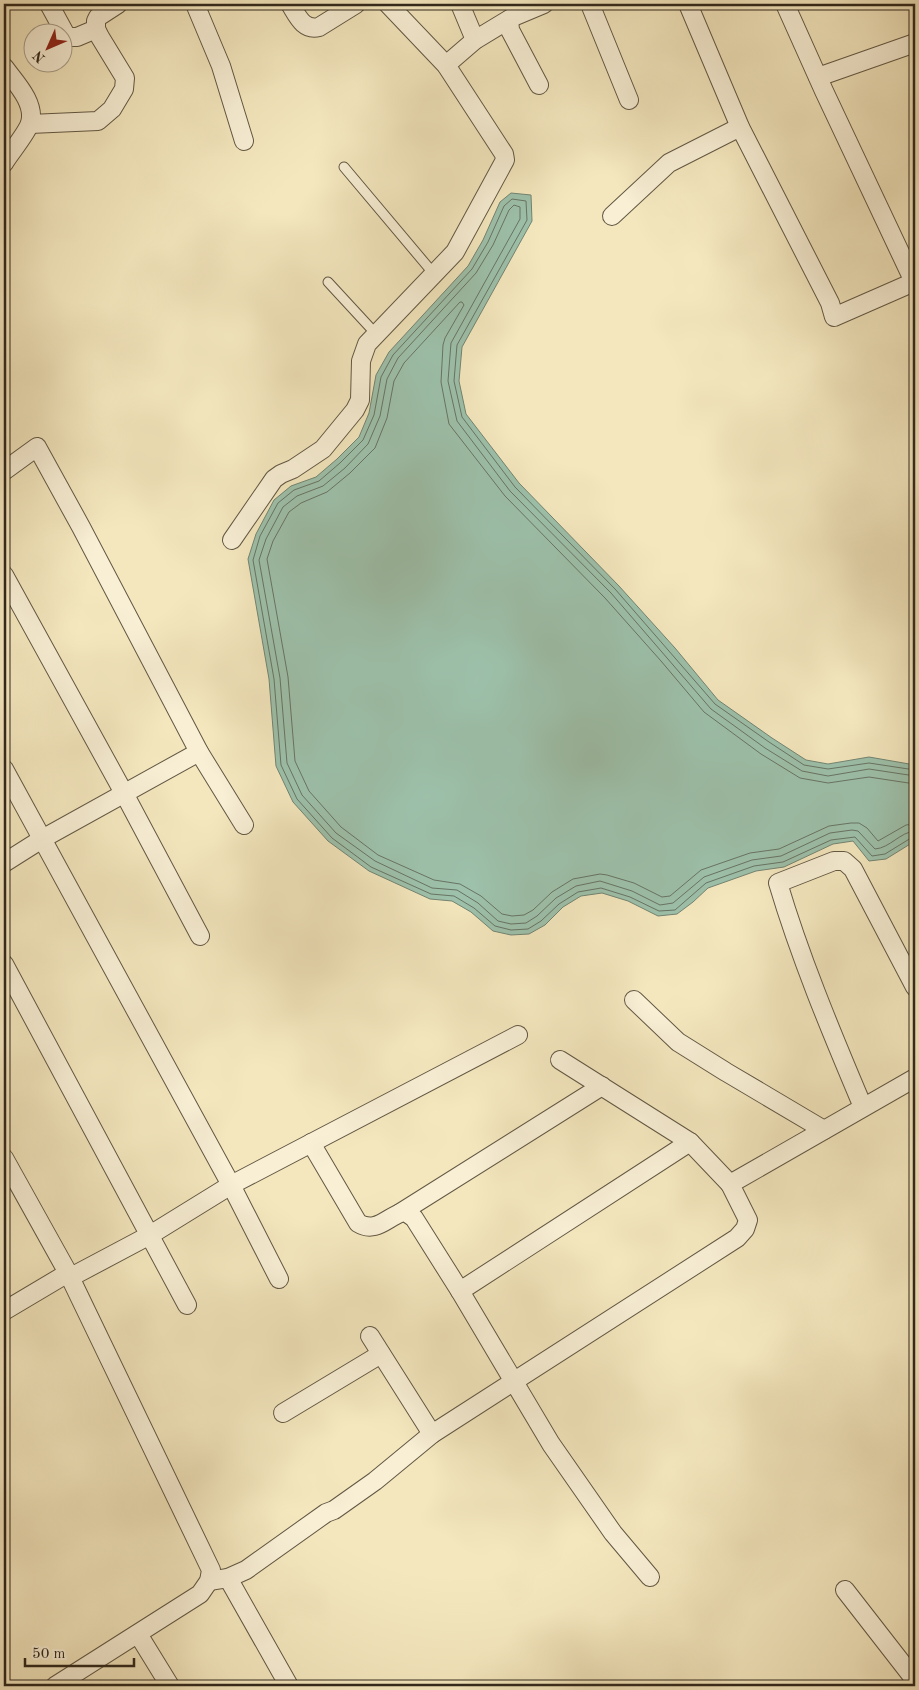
<svg xmlns="http://www.w3.org/2000/svg" width="919" height="1690" viewBox="0 0 919 1690" font-family="'Old Standard TT',serif">
	<style>
		.water { fill: #9dc1ab; stroke: #728472 }
		.lines { fill: none; stroke-linecap: round; stroke-linejoin: round }
		.shore { stroke: #677464; stroke-width: 1 }
		.lane-casing { stroke: #625844; stroke-width: 11 }
		.street-casing { stroke: #625844; stroke-width: 20 }
		.lane { stroke: #f8efd5; stroke-width: 9 }
		.street { stroke: #f8efd5; stroke-width: 18 }
	</style>
	<rect width="100%" height="100%" fill="#f4e7be"/>
	<filter id="stains"><feTurbulence type="fractalNoise" baseFrequency=".004" numOctaves="4"/><feColorMatrix values="0 0 0 0 .2 0 0 0 0 .09 0 0 0 0 .02 0 0 0 .5 -.17"/></filter>
	<radialGradient id="worn" r=".72"><stop offset=".6" stop-color="#630" stop-opacity="0"/><stop offset="1" stop-color="#630" stop-opacity=".3"/></radialGradient>
	<path class="water" d="M511 193 531 195 532 221 462 347 459 381 466 414 519 483 619 586 675 648 718 700 772 738 806 760 828 764 869 757 915 765V841L886 859 869 861 853 841 833 844 784 867 756 871 708 888 693 902 677 914 658 916 628 901 602 893 581 896 563 907 545 925 529 934 511 935 493 931 471 912 452 901 430 899 369 871 328 841 293 802 276 766 269 679 248 559 256 534 274 500 291 486 316 477 337 459 359 437 369 413 376 375 389 352 468 266 483 240 500 202Z"/>
	<g class="lines">
		<g class="shore">
			<path d="M915 770 869 763 828 769 804 765 769 742 715 704 615 589 515 487 462 417 454 381 457 345 527 220 526 201 512 199 504 206 488 242 472 269 393 355 381 377 374 415 363 440 340 463 319 481 294 490 278 503 260 536 253 560 274 679 281 765 297 799 332 838 371 867 431 894 454 896 474 908 495 926 511 930 528 929 541 921 559 904 578 892 601 888 630 897 659 911 675 910 706 883 754 866 783 862 831 840 855 837 872 856 885 854 911 838H915"/>
			<path d="M915 776 869 769 828 776 802 771 765 748 711 709 611 593 510 491 457 421 448 381 451 343 520 219V207L514 205 509 210 493 245 476 273 398 358 387 379 380 416 368 444 345 468 323 486 297 496 283 507 266 539 259 560 280 678 287 763 302 795 336 833 375 861 432 888 457 890 478 903 498 921 511 924 526 923 537 916 556 898 576 886 600 881 632 891 660 905 673 903 704 877 752 860 781 856 830 833 852 830 858 831 875 849C890 848 900 832 915 831"/>
			<path d="M915 784 869 777 828 783 800 778 761 754 704 712 661 661 605 598 505 496 449 424 441 382 443 345 445 338 464 305 462 302H460L404 363 394 381 387 418 375 448 350 473 327 492 301 503 289 512 273 541 267 559 288 677 295 761 309 791 341 827 378 855 434 880 460 884 481 896 502 914 512 916 524 915 533 910 552 892 573 879 600 874 607 875 634 883 662 897 670 896 701 870 750 853 779 849 829 826 851 823H859L867 828 878 841 906 825 915 824"/>
		</g>
		<g class="lane-casing">
			<g id="lane">
				<path d="M344 167 434 274"/>
				<path d="M328 282 376 334"/>
			</g>
		</g>
		<g class="street-casing">
			<g id="street">
				<path d="M49 4 67 37H77L96 29"/>
				<path d="M195 4 221 66 244 141"/>
				<path d="M290 4C297 15 303 31 319 27L356 4"/>
				<path d="M460 4 475 40"/>
				<path d="M590 4 629 100"/>
				<path d="M688 4 740 127 830 303 834 317 914 282"/>
				<path d="M785 4 824 91 915 284"/>
				<path d="M509 20 510 30 539 85"/>
				<path d="M446 65 475 40 513 17 544 4"/>
				<path d="M4 67C15 82 36 103 30 123 27 133 10 153 4 163"/>
				<path d="M818 77 915 43"/>
				<path d="M30 124 98 121 112 109 124 89 125 78 100 37 96 29V21L98 17 118 4"/>
				<path d="M612 216 669 163 740 127"/>
				<path d="M4 471 37 447 81 527 199 752 244 825"/>
				<path d="M232 540 274 479 281 474 293 469 323 449 355 410 360 400 361 361 367 344 455 252 505 160 504 154 446 65 388 4"/>
				<path d="M4 575 125 795 200 936"/>
				<path d="M4 769 231 1185 279 1279"/>
				<path d="M4 863 42 839 199 752"/>
				<path d="M4 964 187 1305"/>
				<path d="M634 1000 678 1042 726 1072 824 1130"/>
				<path d="M560 1060 690 1142 730 1184"/>
				<path d="M860 1100C830 1029 800 957 778 883L834 861H844L853 869 915 987"/>
				<path d="M311 1143 358 1223C376 1234 387 1217 403 1212L407 1213 414 1218 460 1291 551 1444 613 1533 650 1577"/>
				<path d="M4 1158 68 1273 211 1570 209 1581 200 1594 55 1686"/>
				<path d="M400 1213 602 1086"/>
				<path d="M69 1278 150 1235 231 1185 518 1035"/>
				<path d="M460 1291 690 1142"/>
				<path d="M4 1311 68 1273"/>
				<path d="M370 1336 432 1434"/>
				<path d="M283 1413 381 1354"/>
				<path d="M228 1578 289 1686"/>
				<path d="M209 1581 228 1578 246 1570 326 1513 334 1510 375 1481 432 1434 737 1238 745 1229 748 1220 730 1184 915 1078"/>
				<path d="M845 1590 915 1680"/>
				<path d="M138 1634 170 1686"/>
			</g>
		</g>
		<use href="#lane" class="lane"/>
		<use href="#street" class="street"/>
	</g>
	<rect width="919" height="1690" fill="none" stroke="#f4e7be" stroke-width="20"/>
	<rect x="5" y="5" width="909" height="1680" fill="none" stroke="#31281c" stroke-width="2.5"/>
	<rect x="10" y="10" width="899" height="1670" fill="none" stroke="#31281c"/>
	<g transform="translate(48 48) rotate(225)"><circle r="24" fill="#f8efd5" stroke="#a89f8b"/>
	<path d="M0-4L9 19L0 12L-9 19Z" fill="#8f2418"/>
	<text y="-8" font-size="14" font-weight="bold" text-anchor="middle" fill="#31281c">N</text>
	</g>
	<path d="M25 1658v8h109v-8" fill="none" stroke="#31281c" stroke-width="2.5"/>
	<text x="32" y="1658" font-size="15" fill="#31281c" stroke="#f8efd5" stroke-width="4" paint-order="stroke">50 m</text>
	<rect width="100%" height="100%" filter="url(#stains)"/>
	<rect width="100%" height="100%" fill="url(#worn)"/>
</svg>
